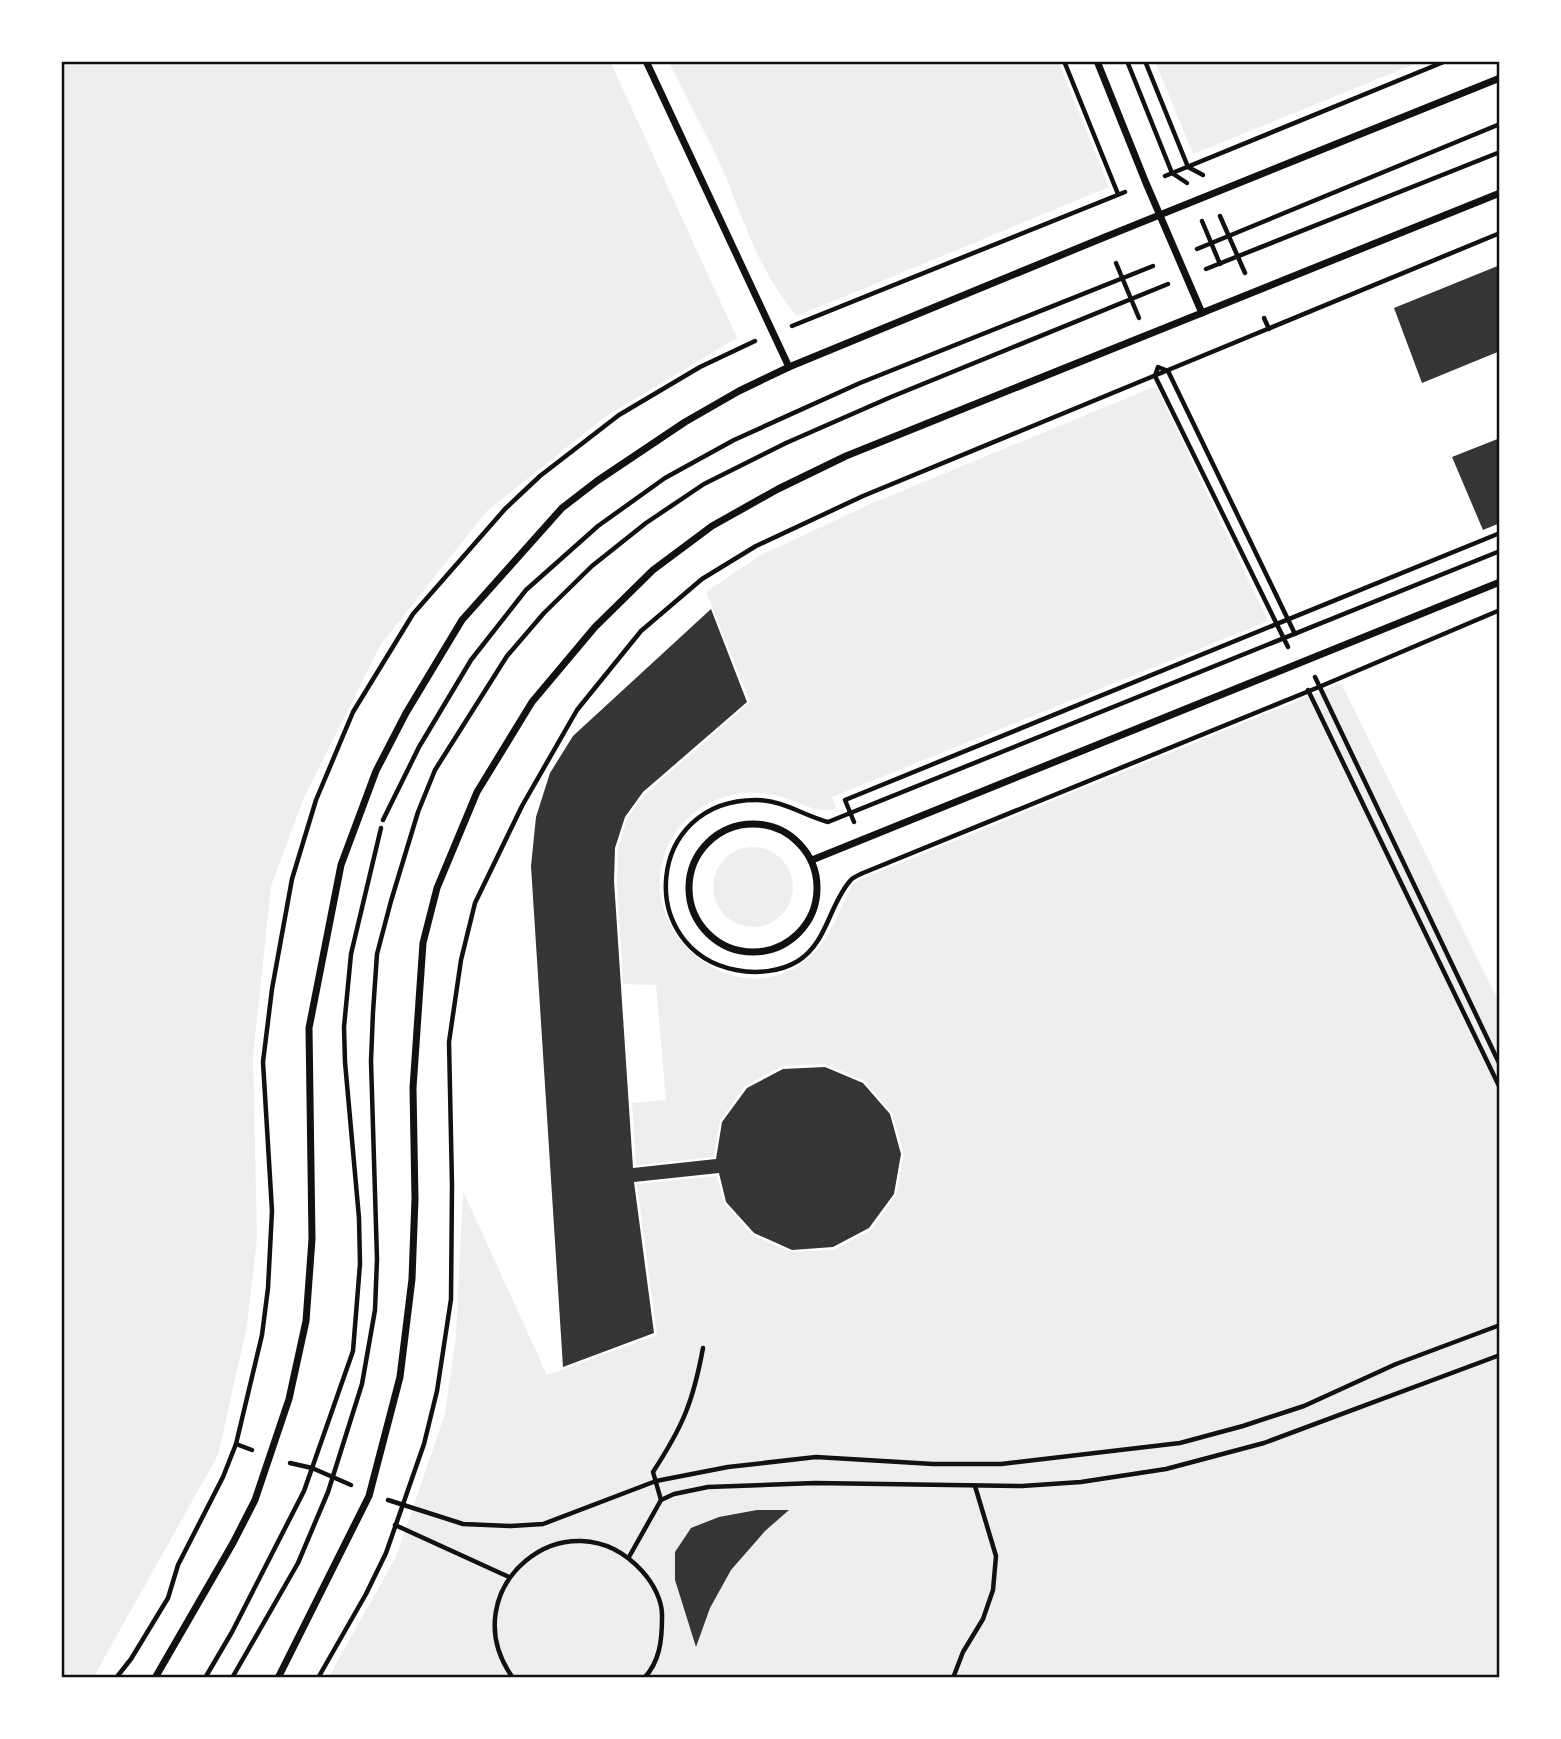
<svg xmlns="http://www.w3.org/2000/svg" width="1561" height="1739" viewBox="0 0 1561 1739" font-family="Montserrat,sans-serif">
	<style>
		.green { fill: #eee }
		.building { fill: #353535 }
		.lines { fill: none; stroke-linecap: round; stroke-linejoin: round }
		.path { stroke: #111; stroke-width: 4.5 }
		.minor { stroke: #111; stroke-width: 7 }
		.neatline { fill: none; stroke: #111; stroke-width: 2.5 }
	</style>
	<rect width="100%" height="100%" fill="#fff"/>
	<g class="green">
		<path d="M61 61H610L737 338 606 416 487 511 381 644 303 800 271 886 253 1057 257 1238 247 1326 218 1455 93 1678H61Z"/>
		<path d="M669 61H1058L1109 187 797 316C760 273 745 224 724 173 708 135 686 99 669 61Z"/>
		<path d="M1155 61H1422L1193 154Z"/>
		<path d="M1156 386 1268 621 832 797 836 808C819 814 807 806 791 800 762 789 737 790 709 803 687 814 669 836 663 859 640 941 743 1017 810 957 831 938 840 908 853 884L859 880 1341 683 1500 1004V1678H328L396 1557 445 1414 456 1336 463 1191 547 1375 657 1335 637 1184 717 1176 724 1203 752 1235 791 1252 834 1250 871 1230 896 1195 904 1154 892 1113 864 1081 825 1064 782 1066 745 1086 720 1121 714 1157 636 1165 632 1103 666 1100 656 985 623 984 617 882 618 848 627 818 645 794 750 702 706 592 761 555 868 505Z"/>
		<circle cx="753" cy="887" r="40"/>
	</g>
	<g class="building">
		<path d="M1500 265V351L1422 383 1394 308Z"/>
		<path d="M1500 438V523L1483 530 1452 457Z"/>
		<path d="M711 609 747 702 643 792 625 817 615 848 614 881 633 1168 716 1159 722 1122 747 1088 783 1069 825 1067 863 1083 890 1114 901 1154 894 1194 869 1228 833 1247 792 1250 754 1233 726 1202 719 1173 634 1182 654 1333 563 1367 531 866 536 817 550 773 573 736Z"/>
		<path d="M757 1510H789L765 1531 731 1570 710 1608 696 1647 675 1580V1552L691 1528 719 1517Z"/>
	</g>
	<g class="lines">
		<g class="path">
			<path d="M1064 61 1118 194"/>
			<path d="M1127 61 1172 173 1187 183"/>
			<path d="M1145 61 1188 167 1203 175"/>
			<path d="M1165 176 1446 61"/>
			<path d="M1220 216 1245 273"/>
			<path d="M1202 221 1220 264"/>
			<path d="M1197 249 1500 124"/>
			<path d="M1116 263 1139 318"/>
			<path d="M1206 269 1500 152"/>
			<path d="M1264 318 1269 329"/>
			<path d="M792 326 1125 192"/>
			<path d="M1500 551 828 822C805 816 782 800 757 800 644 799 635 951 736 970 756 974 780 972 798 961 827 943 829 905 850 881 853 877 859 875 863 873L1319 687 1500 610"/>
			<path d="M1288 647 1155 376 1158 367 1168 371 1295 634"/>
			<path d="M1315 677 1500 1065"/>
			<path d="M1308 690 1500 1088"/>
			<path d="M383 820 419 747 471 660 526 590 598 526 665 478 734 440 860 383 1153 266"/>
			<path d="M854 822 845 800 1500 533"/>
			<path d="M236 1444 252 1450"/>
			<path d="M290 1463 312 1468 351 1485"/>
			<path d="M388 1500 463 1524 511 1526 543 1524 656 1481 728 1467 816 1457 933 1464H1001L1180 1443 1243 1426 1304 1406 1396 1364 1500 1325"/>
			<path d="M661 1500 653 1472C683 1426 693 1402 703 1348"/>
			<path d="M395 1525 509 1577"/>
			<path d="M629 1557 661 1500 674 1494 708 1487 815 1483 1022 1486 1081 1482 1166 1469 1264 1443 1500 1355"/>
			<path d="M116 1678 131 1659 168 1598 178 1565 223 1477 236 1444 262 1335 268 1288 272 1211 263 1062 272 989 292 879 316 800 353 712 413 614 505 509 540 476 619 415 700 367 755 341"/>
			<path d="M205 1678 232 1632 304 1491 353 1351 360 1264 359 1218 345 1062 344 1027 351 954 381 828"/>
			<path d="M232 1678 298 1563 328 1492 362 1384 375 1310 377 1259 371 1061 373 1012 377 954 391 901 418 812 435 770 507 656 544 613 592 566 646 523 704 484 786 443 891 397 1168 284"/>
			<path d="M318 1678 366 1594 386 1553 424 1444 437 1391 451 1299 452 1185 449 1042 461 960 475 903 522 806 577 710 641 631 702 579 756 546 863 496 1500 233"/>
			<path d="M513 1678C449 1589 568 1490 642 1571 653 1583 663 1601 662 1618 662 1639 660 1662 644 1678"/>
			<path d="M953 1678 963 1652 983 1619 993 1590 996 1556 975 1486"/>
		</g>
		<g class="minor">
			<path d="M646 61 789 367"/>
			<path d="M1097 61 1146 183 1202 313"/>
			<circle cx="753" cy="888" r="64"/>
			<path d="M812 860 1500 582"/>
			<path d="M155 1678 233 1543 255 1500 289 1399 306 1321 312 1239 309 1028 341 865 376 771 406 713 462 620 562 508 597 481 685 422 739 391 789 367 1105 237 1500 78"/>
			<path d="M278 1678 369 1496 400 1377 412 1279 415 1199 413 1088 423 943 437 888 477 792 532 702 595 627 653 570 712 526 778 489 846 456 1500 193"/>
		</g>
	</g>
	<rect width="1561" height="1739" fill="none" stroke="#ffffff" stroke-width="126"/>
	<rect x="63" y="63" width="1435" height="1613" class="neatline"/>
</svg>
